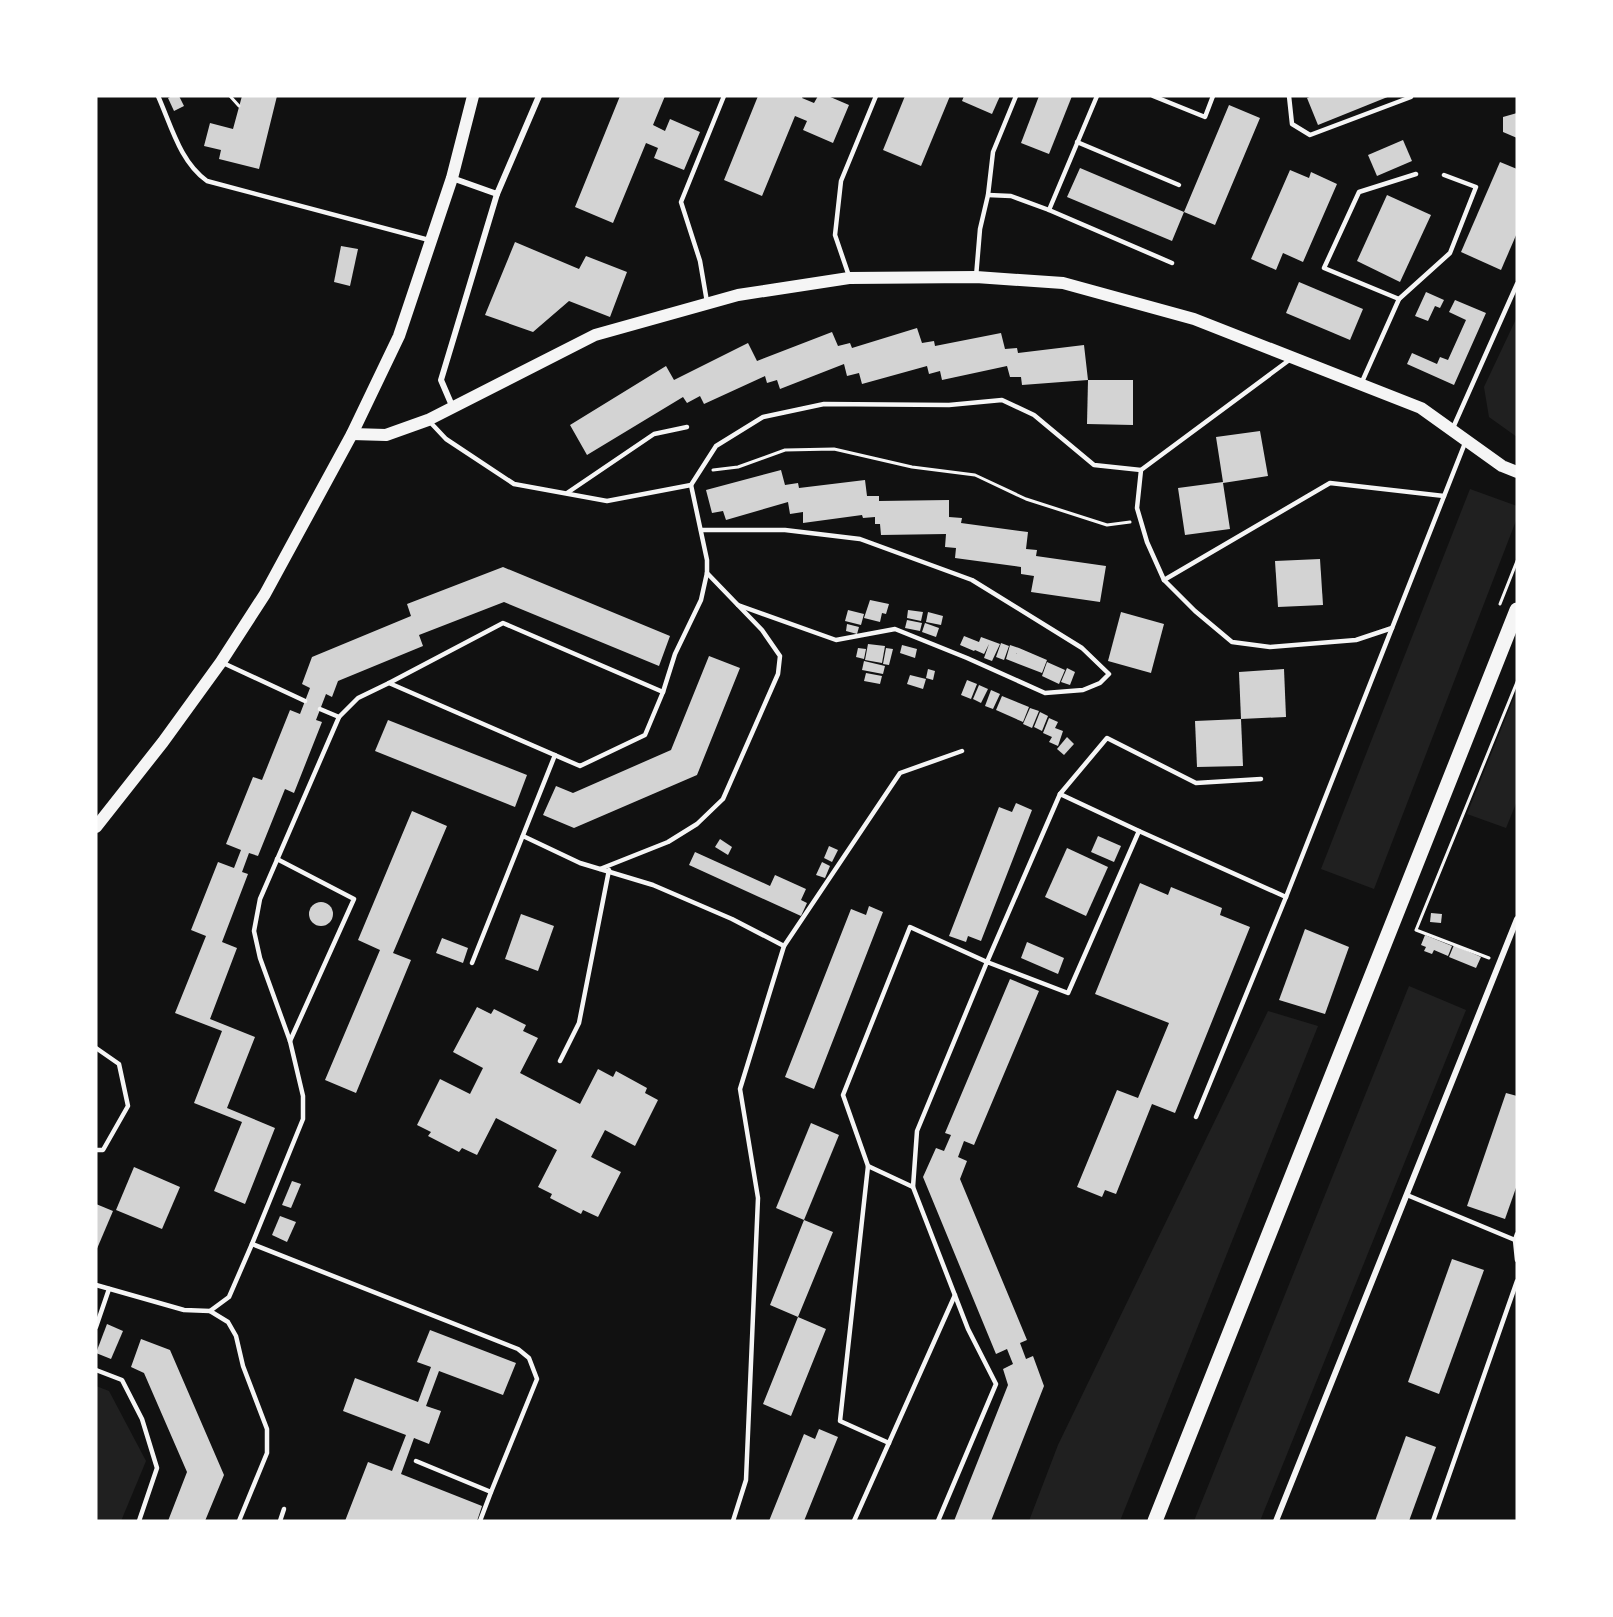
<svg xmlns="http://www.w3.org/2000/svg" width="1613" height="1617" viewBox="0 0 1613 1617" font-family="Raleway,sans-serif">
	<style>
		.green { fill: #202020 }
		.building { fill: #d3d3d3 }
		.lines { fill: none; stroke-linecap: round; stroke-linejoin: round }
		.path { stroke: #f5f5f5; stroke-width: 3 }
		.service { stroke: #f5f5f5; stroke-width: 4.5 }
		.minor { stroke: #f5f5f5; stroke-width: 6 }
		.secondary { stroke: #f5f5f5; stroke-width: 12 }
		.primary { stroke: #f5f5f5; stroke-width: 15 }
	</style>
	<rect width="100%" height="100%" fill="#111"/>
	<g class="green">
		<path d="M1517 317V437L1489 417 1484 387Z"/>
		<path d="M1470 489 1517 506V518L1374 889 1321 869Z"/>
		<path d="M1517 690V801L1506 828 1467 814Z"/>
		<path d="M1409 986 1466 1010 1260 1521H1194Z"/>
		<path d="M1268 1011 1318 1026 1120 1521H1029L1058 1445Z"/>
		<path d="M96 1386 109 1391 146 1461 121 1521H96Z"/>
	</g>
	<g class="building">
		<path d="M172 96H179L184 106 174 111 168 98Z"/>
		<path d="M242 96H277L259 169 219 159 221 150 204 146 210 123 233 129Z"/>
		<path d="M620 96H665L653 125 665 131 670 119 700 132 684 170 654 158 658 148 646 143 613 223 575 207Z"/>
		<path d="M758 96H803L802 98 814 103 818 96H828L849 105 833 143 803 130 807 121 795 116 762 196 724 180Z"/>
		<path d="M905 96H950L921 166 883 150Z"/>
		<path d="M964 96H1000L992 114 962 101Z"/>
		<path d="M1039 96H1072L1049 154 1021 143Z"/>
		<path d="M1312 96H1390L1318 125 1307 98Z"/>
		<path d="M1229 105 1260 118 1215 225 1184 212 1172 241 1067 197 1080 168 1184 212Z"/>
		<path d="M1517 113V138L1503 132V117Z"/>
		<path d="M1403 140 1412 161 1377 176 1368 155Z"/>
		<path d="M1500 162 1517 169V233L1501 270 1461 252Z"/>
		<path d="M1290 170 1309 178 1311 172 1337 184 1303 262 1283 253 1276 270 1251 259Z"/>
		<path d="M1387 195 1431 215 1400 282 1357 261Z"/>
		<path d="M515 242 579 269 586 256 627 272 610 317 569 301 533 332 485 315Z"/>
		<path d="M341 246 358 249 350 286 334 282Z"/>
		<path d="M1299 282 1363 309 1350 340 1286 313Z"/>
		<path d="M1426 292 1444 300 1440 308 1435 306 1428 321 1415 316Z"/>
		<path d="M1455 300 1486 313 1454 385 1407 364 1412 353 1437 364 1440 357 1448 360 1466 320 1449 312Z"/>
		<path d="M917 328 922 343 934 341 935 346 1001 333 1005 349 1017 348 1018 353 1084 345 1088 380 1022 385 1021 377H1010L1007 366 942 380 940 371 929 374 927 366 862 384 859 373 847 376 844 364 780 389 777 380 767 383 765 376 704 404 700 396 687 403 683 397 587 455 570 425 666 366 674 380 748 343 757 361 832 332 838 346 850 343 852 348Z"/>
		<path d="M1088 380H1133V425L1087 424Z"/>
		<path d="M1260 431 1268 476 1223 483 1230 529 1185 535 1178 488 1223 482 1216 437Z"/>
		<path d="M781 470 785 485 798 483 799 488 865 480 867 496H879V501L949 500V517L962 518 961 523 1028 532 1026 549 1037 550 1036 556 1106 566 1100 602 1031 592 1034 576 1021 574V567L955 558 956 548 945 547 946 534 881 535 880 524H875V517L863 518 862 515 803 523V512L790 514 788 502 726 520 723 511 712 513 706 490Z"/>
		<path d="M1320 559 1323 605 1278 607 1275 561Z"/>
		<path d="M503 567 670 636 659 666 504 602 419 635 423 646 338 681 332 697 326 694 316 720 322 722 294 793 285 789 258 856 249 853 242 872 248 874 222 942 237 948 210 1019 255 1037 227 1108 275 1128 245 1204 214 1191 242 1122 194 1103 222 1031 175 1013 206 936 191 930 218 862 234 868 241 850 226 844 253 777 262 780 290 710 300 714 310 688 302 684 312 657 411 616 407 604Z"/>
		<path d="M870 600 889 604 886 614 882 613 880 622 864 618Z"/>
		<path d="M848 610 864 614 861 625 845 621Z"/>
		<path d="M908 610 923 612 921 621 907 618Z"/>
		<path d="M928 612 943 616 941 625 926 622Z"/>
		<path d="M1121 612 1164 624 1151 673 1108 661Z"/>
		<path d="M907 620 922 623 920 631 905 628Z"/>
		<path d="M925 623 939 628 936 637 922 632Z"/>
		<path d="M847 624 859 627 857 634 846 631Z"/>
		<path d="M964 636 979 642 981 637 1000 644 992 661 984 658 989 644 984 654 975 650 974 651 960 645Z"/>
		<path d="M1001 643 1009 646 1004 660 996 657Z"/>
		<path d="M868 644 885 646 882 663 865 660Z"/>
		<path d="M902 645 917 649 915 658 900 653Z"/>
		<path d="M1010 645 1019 648 1016 654 1019 648 1047 660 1042 673 1006 659Z"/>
		<path d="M858 648 866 649 864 659 856 657Z"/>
		<path d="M886 648 893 649 889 665 883 664Z"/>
		<path d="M709 656 740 668 697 775 574 828 543 815 556 786 573 793 671 750Z"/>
		<path d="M864 661 885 666 883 674 862 670Z"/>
		<path d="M1047 662 1065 670 1059 684 1042 676Z"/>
		<path d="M1067 668 1075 672 1070 685 1061 682Z"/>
		<path d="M928 669 935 671 933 680 926 678Z"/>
		<path d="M1284 669 1286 717 1241 719 1239 672Z"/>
		<path d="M866 673 882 676 880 684 864 681Z"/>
		<path d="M910 675 926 679 923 689 907 684Z"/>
		<path d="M967 680 977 684 971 699 961 695Z"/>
		<path d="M979 685 988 689 981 703 973 699Z"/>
		<path d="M991 690 1000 694 993 709 985 706Z"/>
		<path d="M1002 696 1029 707 1023 722 996 710Z"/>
		<path d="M1030 708 1039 711 1032 728 1023 724Z"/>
		<path d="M1040 712 1048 716 1042 731 1034 727Z"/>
		<path d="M1049 718 1058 722 1055 728 1063 731 1058 746 1049 742 1052 737 1043 733Z"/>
		<path d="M1241 719 1243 766 1197 767 1195 721Z"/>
		<path d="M388 720 527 775 515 807 375 751Z"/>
		<path d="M1067 737 1074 744 1064 755 1057 749Z"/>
		<path d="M1016 803 1032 810 981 941 968 936 966 942 949 936 999 807 1012 812Z"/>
		<path d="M412 811 447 826 393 953 411 960 356 1093 325 1080 380 950 358 940Z"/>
		<path d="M1098 836 1121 846 1114 862 1091 852Z"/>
		<path d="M720 839 732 847 728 855 715 847Z"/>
		<path d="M829 846 838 850 832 862 824 858Z"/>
		<path d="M1067 848 1108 867 1086 916 1045 897Z"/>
		<path d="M695 852 770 886 775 875 806 889 801 900 807 903 801 916 689 865Z"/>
		<path d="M822 862 830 866 825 878 816 875Z"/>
		<path d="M1140 883 1168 895 1171 887 1222 908 1220 915 1250 927 1175 1113 1152 1104 1116 1194 1105 1190 1102 1197 1077 1187 1117 1090 1138 1098 1169 1023 1095 994Z"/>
		<circle cx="321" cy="914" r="12"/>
		<path d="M869 906 883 912 814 1089 785 1077 851 909 866 915Z"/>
		<path d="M1431 913 1442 914 1441 923 1430 922Z"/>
		<path d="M521 914 554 926 538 971 505 959Z"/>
		<path d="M1305 929 1349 947 1325 1014 1279 1000Z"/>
		<path d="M1425 935 1452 946 1448 956 1434 950 1432 954 1424 951 1426 947 1421 945Z"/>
		<path d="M442 938 468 948 463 963 436 953Z"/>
		<path d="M1027 942 1064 958 1058 974 1021 958Z"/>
		<path d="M1454 945 1481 957 1476 968 1449 957Z"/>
		<path d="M1010 979 1039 991 974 1145 964 1141 958 1157 967 1161 960 1179 1027 1340 1020 1343 1026 1359 1033 1356 1044 1386 991 1521H954L1008 1385 1003 1369 1013 1364 1007 1349 996 1354 923 1177 936 1148 944 1151 951 1135 945 1133Z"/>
		<path d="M477 1007 491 1014 494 1009 526 1025 523 1031 538 1038 520 1073 580 1104 598 1069 613 1077 616 1071 647 1088 645 1093 658 1100 635 1146 605 1130 591 1157 621 1172 598 1217 583 1210 581 1214 550 1198 552 1194 538 1187 557 1150 496 1118 477 1155 462 1148 459 1152 428 1136 431 1132 417 1125 440 1079 470 1094 483 1068 453 1052Z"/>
		<path d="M1506 1093 1517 1096V1185L1505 1219 1467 1206Z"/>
		<path d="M811 1123 839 1135 804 1220 776 1208Z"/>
		<path d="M134 1167 180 1187 162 1229 116 1210Z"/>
		<path d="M292 1181 301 1184 291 1208 282 1205Z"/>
		<path d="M96 1204 113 1211 96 1251Z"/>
		<path d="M280 1216 296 1222 287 1242 272 1235Z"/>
		<path d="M804 1220 833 1232 798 1317 826 1329 791 1416 763 1404 798 1317 770 1305Z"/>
		<path d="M1452 1259 1484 1270 1439 1394 1408 1382Z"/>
		<path d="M107 1324 123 1331 111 1359 96 1353Z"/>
		<path d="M430 1330 516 1363 503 1395 439 1371 426 1406 441 1411 429 1444 414 1438 401 1474 482 1506 477 1521H345L368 1462 392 1471 406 1435 343 1411 355 1378 418 1402 431 1367 417 1362Z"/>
		<path d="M141 1339 170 1350 224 1475 205 1521H168L187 1472 144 1373 131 1367Z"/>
		<path d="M819 1429 838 1437 804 1521H769L804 1434 815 1439Z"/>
		<path d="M1406 1436 1436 1447 1409 1521H1375Z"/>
	</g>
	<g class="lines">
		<g class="path">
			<path d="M230 96 239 106"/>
			<path d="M713 470 738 467 785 450 834 449 912 467 975 475 1026 499 1107 525 1130 522"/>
			<path d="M1500 604 1517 561"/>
			<path d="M1489 958 1416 930 1517 682"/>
		</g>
		<g class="service">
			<path d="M158 96C171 125 180 162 207 181L429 240"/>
			<path d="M1153 96 1205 117 1213 96"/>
			<path d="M1289 96 1292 124 1310 135 1411 97"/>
			<path d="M1077 142 1179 185"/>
			<path d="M988 195 1011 196 1049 210 1172 263"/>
			<path d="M1049 210 1097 96"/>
			<path d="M849 276 835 235 841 181 876 96"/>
			<path d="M976 277 980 229 988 195 993 152 1016 96"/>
			<path d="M1399 299 1450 253 1476 187 1444 175"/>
			<path d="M707 302 700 261 681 202 724 96"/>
			<path d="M1361 384 1399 299 1324 268 1359 192 1416 174"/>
			<path d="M430 422 446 439 514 484 607 501 691 485 716 446 763 417 824 404 949 405 1002 400 1034 415 1094 465 1141 470 1292 358"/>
			<path d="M1452 430 1517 284"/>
			<path d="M1141 470 1137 508 1147 542 1164 580 1195 611 1232 642 1270 647 1356 640 1392 628"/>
			<path d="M567 493 654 434 687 427"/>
			<path d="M701 530H785L860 539 972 580 1082 648 1109 674 1100 683 1083 690 1045 693 967 658 895 629 836 640 738 605"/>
			<path d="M1164 580 1330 483 1444 496"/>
			<path d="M221 662 305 701"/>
			<path d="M389 683 503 623 663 692"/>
			<path d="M320 709 339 717 358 698 389 683 580 766 645 735 663 692 675 654 701 600 707 573V560L691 485"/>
			<path d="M1060 794 1107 738 1196 783 1261 779"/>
			<path d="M523 836 580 863 653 885 732 919 784 946"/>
			<path d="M277 859 354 899 290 1041"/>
			<path d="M600 869 668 842 697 824 723 799 778 674 780 656 762 630 707 573"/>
			<path d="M472 963 555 755"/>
			<path d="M96 1048 119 1064 128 1106 103 1150H96"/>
			<path d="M560 1061 579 1023 609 870"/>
			<path d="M1196 1117 1286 897 1465 443"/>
			<path d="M868 1166 843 1095 910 927 987 962 1060 794 1139 831"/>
			<path d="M1407 1195 1515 1240"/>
			<path d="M1517 1234 1515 1240 1517 1260"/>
			<path d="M252 1244 518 1349 529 1358 537 1379 491 1492 416 1461"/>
			<path d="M96 1285 184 1310 210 1311 229 1297 252 1244 303 1119V1096L290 1041 260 958 254 931 260 899 339 717"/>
			<path d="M210 1311 228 1322 236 1336 243 1366 267 1429V1453L239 1521"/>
			<path d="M96 1327 109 1289"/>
			<path d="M96 1370 122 1380 142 1419 157 1468 139 1521"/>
			<path d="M889 1443 840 1421 868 1166 913 1187"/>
			<path d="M280 1521 284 1509"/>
			<path d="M480 1521 491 1492"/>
			<path d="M733 1521 746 1480 758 1198 740 1089 784 946 900 773 962 751"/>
			<path d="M854 1521 955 1295"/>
			<path d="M938 1521 996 1384 968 1329 913 1187 917 1131 987 962 1068 993 1139 831 1286 897"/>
			<path d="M1433 1521 1517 1281"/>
		</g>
		<g class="minor">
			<path d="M452 178 497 194 539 96"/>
			<path d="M453 408 441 380 497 194"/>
			<path d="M1276 1521 1517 919"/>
		</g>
		<g class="secondary">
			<path d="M352 434 386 435 428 420 595 335 738 295 849 278 976 277 1063 283 1194 319 1421 408 1502 466 1517 472"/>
			<path d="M96 827 163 742 221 662 265 594 352 434 399 336 452 178 473 96"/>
		</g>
		<path class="primary" d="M1155 1521 1517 610"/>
	</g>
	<rect width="1613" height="1617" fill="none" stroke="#ffffff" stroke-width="195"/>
</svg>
